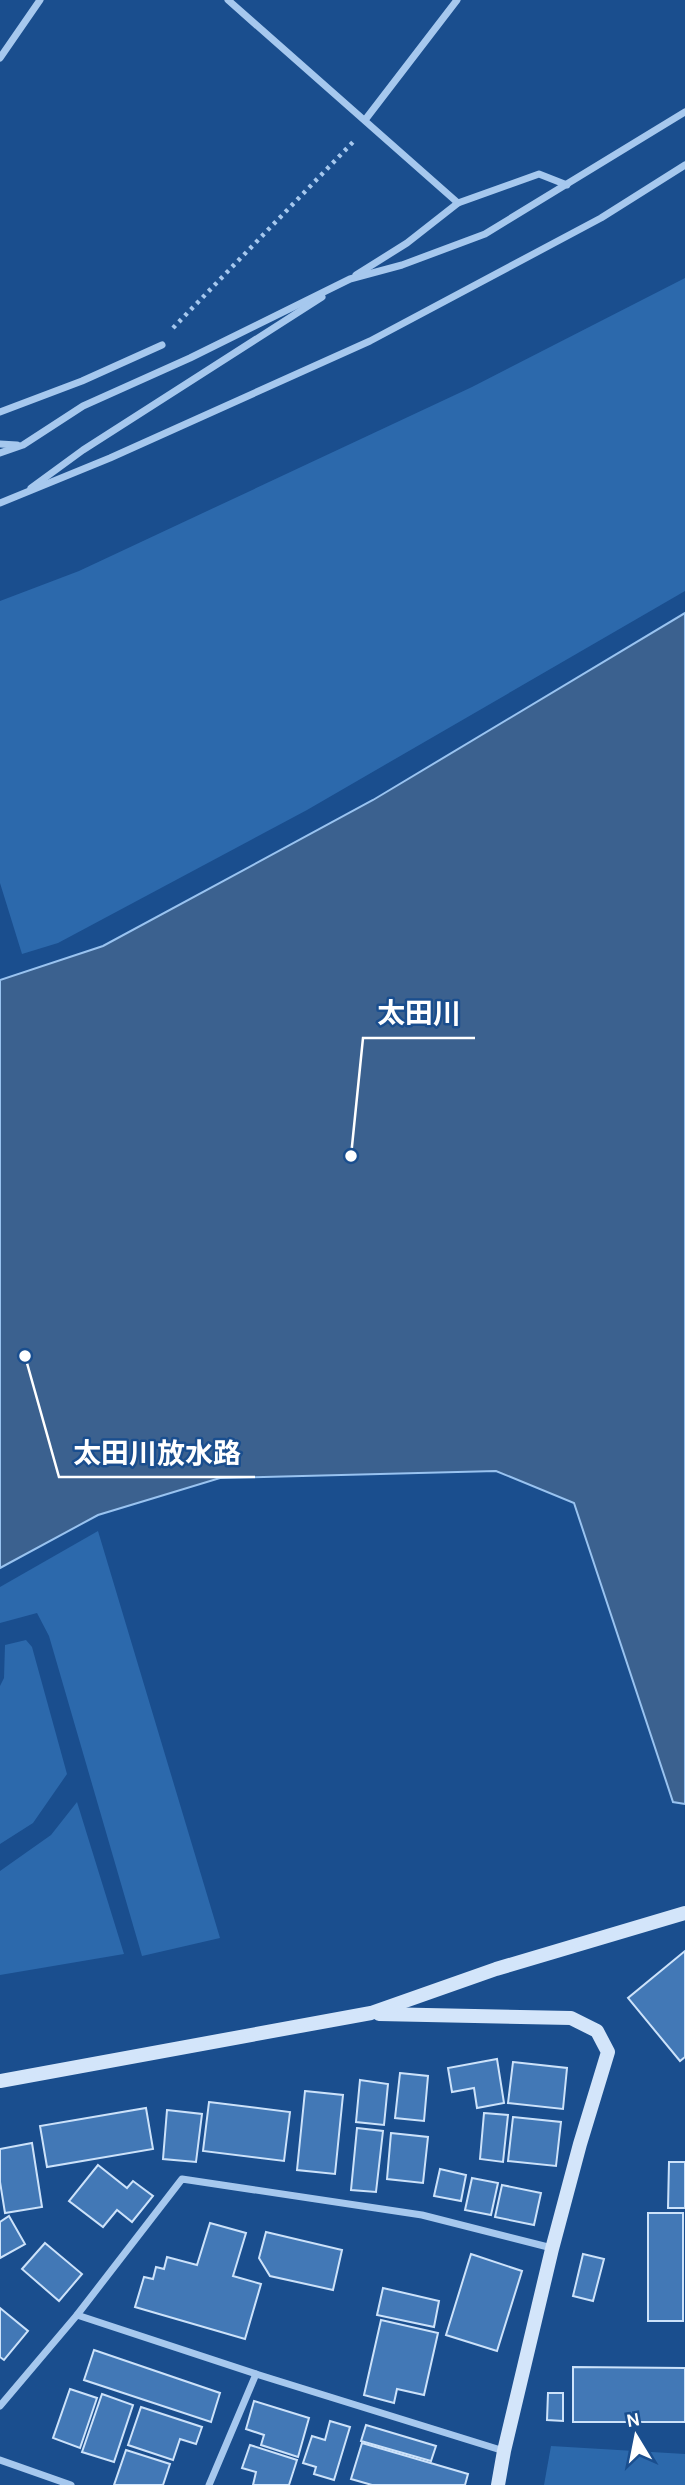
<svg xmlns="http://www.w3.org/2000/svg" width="685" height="2485" viewBox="0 0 685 2485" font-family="Karla,'Noto Sans JP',sans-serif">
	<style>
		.green { fill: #2c69ac }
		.water { fill: #3b618f; stroke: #99c3f0; stroke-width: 2 }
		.building { fill: #4278b6; stroke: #cce2fa; stroke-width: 2 }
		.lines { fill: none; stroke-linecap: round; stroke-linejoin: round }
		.path { stroke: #a6c8ee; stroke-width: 4.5; stroke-dasharray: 3.5 5; stroke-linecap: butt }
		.street { stroke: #a6c8ee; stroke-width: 7 }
		.secondary { stroke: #d3e5fa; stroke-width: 14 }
		.leader { fill: none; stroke: #fff; stroke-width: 2.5 }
		.callout-dot { fill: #fff; stroke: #1a4e8e; stroke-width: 2.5 }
		.callout-label { font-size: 28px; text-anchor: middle; font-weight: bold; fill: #fff; stroke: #1a4e8e; stroke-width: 5; stroke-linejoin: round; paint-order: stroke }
	</style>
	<rect width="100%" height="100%" fill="#1a4e8e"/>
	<g class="green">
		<path d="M685 278V591L307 810 58 943 22 954 0 883V601L79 571 472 387Z"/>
		<path d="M98 1531 220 1938 142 1956 49 1636 37 1613 0 1623V1587Z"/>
		<path d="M26 1640 32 1647 67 1774 33 1823 0 1844V1686L4 1678 5 1645Z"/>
		<path d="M77 1802 124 1954 0 1975V1871L51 1835Z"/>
		<path d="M551 2446 685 2454V2485H544Z"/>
	</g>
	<path class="water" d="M685 613V1804L673 1802 574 1503 496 1471 220 1478 98 1515 0 1568V980L103 946 373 800Z"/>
	<g class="building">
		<path d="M685 1951V2057L680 2061 628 1998Z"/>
		<path d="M497 2059 504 2103 477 2108 474 2088 452 2092 448 2068Z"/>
		<path d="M513 2062 567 2068 563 2109 508 2103Z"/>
		<path d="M400 2073 428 2076 424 2121 395 2118Z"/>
		<path d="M360 2080 388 2084 384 2125 356 2122Z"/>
		<path d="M305 2091 343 2095 335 2174 297 2170Z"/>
		<path d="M209 2102 290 2112 284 2161 203 2151Z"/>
		<path d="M146 2108 153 2149 47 2167 40 2126Z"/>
		<path d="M167 2110 202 2114 196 2162 163 2159Z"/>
		<path d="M484 2113 508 2115 503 2162 480 2159Z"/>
		<path d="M513 2117 561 2122 556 2166 508 2161Z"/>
		<path d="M357 2128 383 2131 376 2192 351 2190Z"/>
		<path d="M391 2133 428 2137 423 2183 387 2179Z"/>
		<path d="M32 2143 42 2207 5 2213 0 2182V2149Z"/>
		<path d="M669 2162H685V2208H668Z"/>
		<path d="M98 2165 127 2188 133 2181 153 2196 132 2222 117 2210 103 2227 69 2201Z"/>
		<path d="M440 2169 466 2175 461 2201 434 2196Z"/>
		<path d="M472 2178 498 2183 491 2215 465 2210Z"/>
		<path d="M502 2185 541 2193 534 2225 495 2217Z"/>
		<rect x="648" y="2213" width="35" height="108"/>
		<path d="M9 2216 25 2244 0 2258V2222Z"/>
		<path d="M210 2223 246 2233 233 2276 261 2284 245 2339 135 2307 144 2277 153 2279 156 2267 164 2269 167 2257 197 2265Z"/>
		<path d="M266 2232 342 2250 333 2290 270 2276 259 2258Z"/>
		<path d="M45 2243 82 2274 59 2301 22 2269Z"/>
		<path d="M471 2254 522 2271 497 2351 446 2335Z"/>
		<path d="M583 2254 604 2259 593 2301 573 2296Z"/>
		<path d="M383 2288 439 2301 434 2327 377 2315Z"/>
		<path d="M0 2308 28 2331 4 2360 0 2357Z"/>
		<path d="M381 2320 438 2333 424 2395 397 2389 394 2403 364 2395Z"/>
		<path d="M94 2350 220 2393 211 2422 84 2380Z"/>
		<path d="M573 2367 685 2368V2422H573Z"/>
		<path d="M70 2389 97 2398 80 2448 53 2438Z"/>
		<path d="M548 2393H563V2421L547 2420Z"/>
		<path d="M102 2394 133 2405 114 2462 82 2452Z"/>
		<path d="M254 2401 309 2418 298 2457 261 2445 264 2435 246 2429Z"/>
		<path d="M141 2407 202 2427 196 2444 180 2439 173 2460 128 2445Z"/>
		<path d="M330 2421 350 2427 334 2480 314 2474 316 2467 303 2463 312 2436 325 2440Z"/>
		<path d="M366 2425 436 2446 431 2461 361 2441Z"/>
		<path d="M362 2443 468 2474 465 2485H372L351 2479Z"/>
		<path d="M250 2445 297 2460 289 2485H253L256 2472 242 2468Z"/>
		<path d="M126 2450 170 2464 163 2485H114Z"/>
	</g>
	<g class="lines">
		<path class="path" d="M173 328 354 141"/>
		<g class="street">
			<path d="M228 0 458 203"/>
			<path d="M0 58 40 0"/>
			<path d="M365 120 457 0"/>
			<path d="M356 275 407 243 458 203 539 174 567 185"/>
			<path d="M0 412 82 381 162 345"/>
			<path d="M0 444 17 445"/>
			<path d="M0 453 23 445 83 406 190 358 350 279 402 265 485 234 685 112"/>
			<path d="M31 488 83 450 322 297"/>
			<path d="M0 503 110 458 370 341 601 218 685 165"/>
			<path d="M77 2315 256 2374 504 2451"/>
			<path d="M0 2406 77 2315 182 2179 422 2215 552 2248"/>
			<path d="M0 2460 71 2485"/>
			<path d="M209 2485 256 2374"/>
		</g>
		<g class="secondary">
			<path d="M379 2014 571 2018 597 2031 608 2052 580 2144 552 2249 504 2451 498 2485"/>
			<path d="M0 2081 371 2013 496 1969 685 1913"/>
		</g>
	</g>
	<path class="leader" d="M351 1156L363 1038H475M25 1356L59 1477H255"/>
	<g class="callout-dot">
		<circle cx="351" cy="1156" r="7"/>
		<circle cx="25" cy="1356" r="7"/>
	</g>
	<g class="callout-label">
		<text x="419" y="1023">太田川</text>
		<text x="157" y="1463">太田川放水路</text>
	</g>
	<g transform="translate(636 2436) rotate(350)" stroke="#1a4e8e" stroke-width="5" paint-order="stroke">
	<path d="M0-5L12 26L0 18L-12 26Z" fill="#ffffff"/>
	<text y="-10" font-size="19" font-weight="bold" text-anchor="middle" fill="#ffffff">N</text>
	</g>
</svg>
